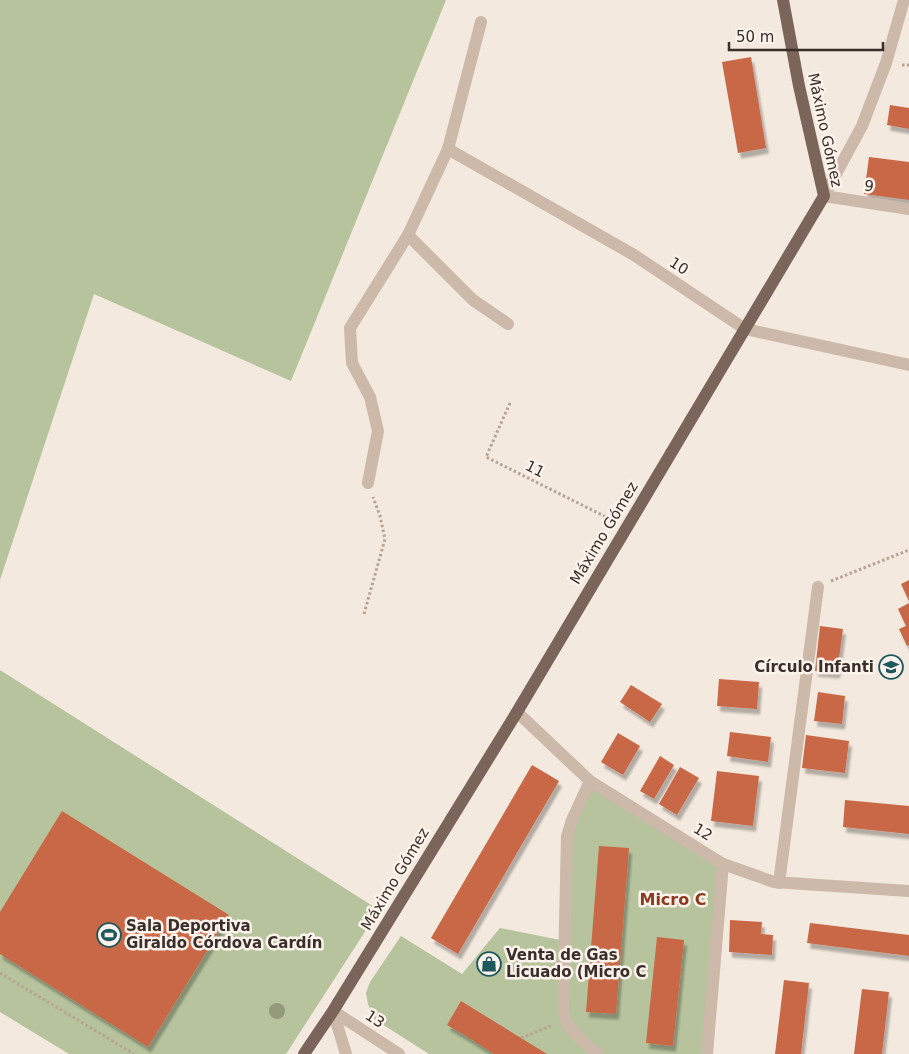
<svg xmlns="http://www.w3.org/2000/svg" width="909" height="1054" viewBox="0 0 909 1054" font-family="'DejaVu Sans',sans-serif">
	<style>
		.green { fill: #b6c39d }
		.building { fill: #c96746; filter: url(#shadow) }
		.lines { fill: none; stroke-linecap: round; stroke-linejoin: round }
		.path { stroke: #b8a393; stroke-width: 3; stroke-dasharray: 2.5 2.5; stroke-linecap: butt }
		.minor { stroke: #ccb9a9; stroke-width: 12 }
		.major { stroke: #7b655a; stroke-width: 12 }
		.tree { fill: #95997c }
		.labels { text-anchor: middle; stroke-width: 5; stroke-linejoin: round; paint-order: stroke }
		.street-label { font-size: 15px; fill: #392e29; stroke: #fbf3eb }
		.poi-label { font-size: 15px; font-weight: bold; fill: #392e29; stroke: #fbf3eb; text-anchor: start }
		.neighbourhood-label { font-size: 16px; font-weight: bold; fill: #8b3a1f; stroke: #fbf3eb }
	</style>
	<defs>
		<filter id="shadow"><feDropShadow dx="3" dy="5.5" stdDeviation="1" flood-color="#0004"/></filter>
	</defs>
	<rect width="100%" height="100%" fill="#f3e9de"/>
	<g class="green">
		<path d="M0 0H446L291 381 94 294 0 580Z"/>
		<path d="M0 670 379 910 286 1054H69L0 1012Z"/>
		<path d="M590 781 723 864 706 1054H429L374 1019 368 1004 366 993 370 982 401 936 462 974 500 928 565 941 567 836Z"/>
	</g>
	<g class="building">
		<path d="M751 57 766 148 738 153 722 62Z"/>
		<path d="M890 105 909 108V129L887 125Z"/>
		<path d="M869 157 909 162V200L864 194Z"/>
		<path d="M909 580V601L901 584Z"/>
		<path d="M909 603V645L907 646 899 629 906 626 898 609Z"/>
		<path d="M820 626 843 629 837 673 815 671Z"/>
		<path d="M719 679 759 682 757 709 717 706Z"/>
		<path d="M631 685 662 704 650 722 620 702Z"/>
		<path d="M818 692 845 696 842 724 814 721Z"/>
		<path d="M730 732 771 737 768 762 727 756Z"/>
		<path d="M618 733 640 746 623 775 601 762Z"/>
		<path d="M806 735 849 741 845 773 802 768Z"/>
		<path d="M660 756 674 765 654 799 640 791Z"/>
		<path d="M532 765 559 781 458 954 431 938Z"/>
		<path d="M680 767 699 778 677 815 659 804Z"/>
		<path d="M717 771 759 776 753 826 711 821Z"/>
		<path d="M845 800 909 806V834L843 827Z"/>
		<path d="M62 811 229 915 148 1047 0 954V912Z"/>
		<path d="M599 846 629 848 616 1014 586 1012Z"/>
		<path d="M730 920 762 922 761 934 773 935 772 955 729 952Z"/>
		<path d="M810 923 909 935V956L807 943Z"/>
		<path d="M657 937 684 940 673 1046 646 1043Z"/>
		<path d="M784 980 809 983 801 1054H775Z"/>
		<path d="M862 989 889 992 882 1054H854Z"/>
		<path d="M461 1001 521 1038 547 1054H494L466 1036 447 1025Z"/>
	</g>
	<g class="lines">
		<g class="path">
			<path d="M902 65H909"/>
			<path d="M510 403 486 457 612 520"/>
			<path d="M831 581 909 550"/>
			<path d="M364 614 385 539 380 516 373 497"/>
			<path d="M0 973 134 1054"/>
			<path d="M521 1038 553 1025"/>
		</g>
		<g class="minor">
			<path d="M904 0 886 63 862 126 824 196 909 209"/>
			<path d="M448 149 634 255 745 329 909 365"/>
			<path d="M408 235 473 300 508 324"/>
			<path d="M368 483 378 431 370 397 352 363 350 328 408 235 448 149 481 22"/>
			<path d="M517 712 590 781 723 864 774 882 909 891"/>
			<path d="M590 781 572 820 567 836 563 1010C566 1030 583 1041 598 1054"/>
			<path d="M779 883 818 587"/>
			<path d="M333 1011 399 1054"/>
			<path d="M333 1011 346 1054"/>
			<path d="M707 1054 723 864"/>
		</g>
		<path class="major" d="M304 1054 333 1011 517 712 824 196 799 86 783 0"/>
	</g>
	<circle class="tree" cx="277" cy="1011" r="8"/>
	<defs>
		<g id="school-ring" transform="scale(1.25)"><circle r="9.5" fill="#fbf3eb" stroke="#1d585c" stroke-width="1.5"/><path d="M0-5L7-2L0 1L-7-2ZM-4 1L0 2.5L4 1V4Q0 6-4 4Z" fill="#1d585c"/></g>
		<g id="stadium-ring" transform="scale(1.25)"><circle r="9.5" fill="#fbf3eb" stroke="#1d585c" stroke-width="1.5"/><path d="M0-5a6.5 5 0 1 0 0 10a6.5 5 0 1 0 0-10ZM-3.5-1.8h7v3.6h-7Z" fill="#1d585c"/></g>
		<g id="shop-ring" transform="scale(1.25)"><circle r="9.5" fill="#fbf3eb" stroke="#1d585c" stroke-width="1.5"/><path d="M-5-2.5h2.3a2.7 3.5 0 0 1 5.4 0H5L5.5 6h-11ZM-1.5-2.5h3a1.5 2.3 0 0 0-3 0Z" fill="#1d585c"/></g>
	</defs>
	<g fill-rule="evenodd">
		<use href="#school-ring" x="891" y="667"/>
		<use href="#stadium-ring" x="109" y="935"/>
		<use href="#shop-ring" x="489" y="964"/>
	</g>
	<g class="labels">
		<g class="street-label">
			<text transform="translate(825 130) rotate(78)" y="5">Máximo Gómez</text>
			<text transform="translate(869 186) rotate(9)" y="5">9</text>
			<text transform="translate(679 266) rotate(33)" y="5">10</text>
			<text transform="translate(535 469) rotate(27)" y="5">11</text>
			<text transform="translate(604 533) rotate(-59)" y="5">Máximo Gómez</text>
			<text transform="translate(703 832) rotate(32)" y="5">12</text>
			<text transform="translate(395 879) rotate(-59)" y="5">Máximo Gómez</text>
			<text transform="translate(375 1019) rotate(33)" y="5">13</text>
		</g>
		<g class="poi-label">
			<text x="874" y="672" text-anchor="end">Círculo Infanti</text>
			<text x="126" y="931">Sala Deportiva<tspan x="126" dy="17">Giraldo Córdova Cardín</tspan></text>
			<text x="506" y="960">Venta de Gas<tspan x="506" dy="17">Licuado (Micro C</tspan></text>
		</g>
		<g class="neighbourhood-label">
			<text x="673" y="905">Micro C</text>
		</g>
	</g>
	<path d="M729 42v8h154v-8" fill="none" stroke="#392e29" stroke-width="2.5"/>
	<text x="736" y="42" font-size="15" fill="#392e29" stroke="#fbf3eb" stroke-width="4" paint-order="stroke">50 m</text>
</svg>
